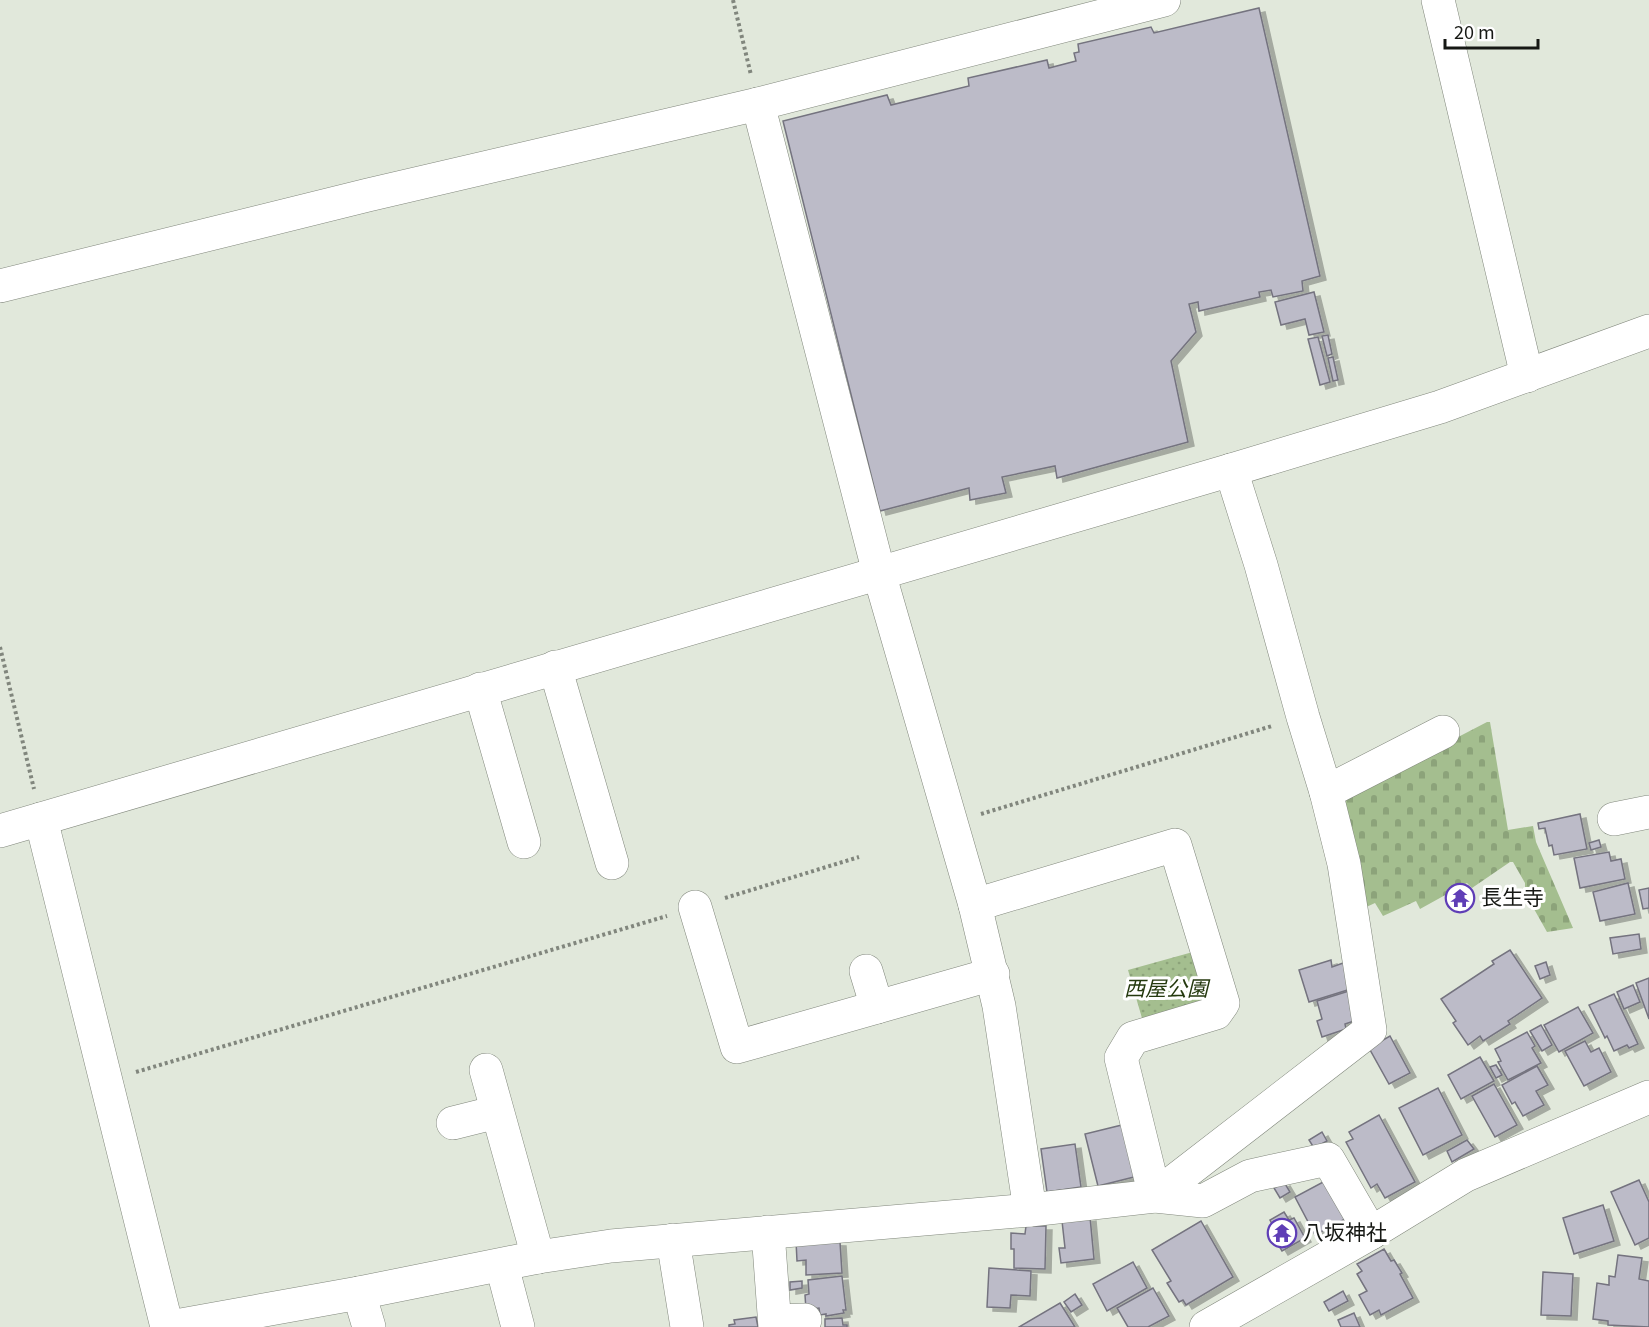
<svg xmlns="http://www.w3.org/2000/svg" width="1649" height="1327" viewBox="0 0 1649 1327" font-family="Georgia,'Noto Sans JP',serif">
	<style>
		.cemetery { fill: url(#cemetery-stones) }
		.park { fill: url(#park-dots) }
		.building { fill: #bcbbc8; stroke: #74737f; stroke-width: 1.5; filter: url(#shadow) }
		.lines { fill: none; stroke-linecap: round; stroke-linejoin: round }
		.minor-casing { stroke: #81877c; stroke-width: 34 }
		.path { stroke: #81867d; stroke-width: 4; stroke-dasharray: 3 3; stroke-linecap: butt }
		.minor { stroke: #fff; stroke-width: 33 }
		.labels { text-anchor: middle; stroke-width: 6; stroke-linejoin: round; paint-order: stroke }
		.poi-label { font-size: 21px; fill: #161814; stroke: #fff; text-anchor: start }
		.park-label { font-size: 21px; font-style: italic; fill: #24390e; stroke: #fff }
	</style>
	<defs>
		<pattern id="cemetery-stones" width="16" height="16" patternUnits="userSpaceOnUse" patternTransform="scale(1.5)"><rect width="16" height="16" fill="#a4be8f"/><path d="M2 7V4a2 2 0 0 1 4 0v3zM10 15v-3a2 2 0 0 1 4 0v3z" fill="#8ca37a"/></pattern>
		<pattern id="park-dots" width="8" height="8" patternUnits="userSpaceOnUse" patternTransform="scale(1.5)"><rect width="8" height="8" fill="#a4be8f"/><path d="M2 2h.1M6 6h.1" fill="none" stroke="#8ca37a" stroke-width="1.8" stroke-linecap="round"/></pattern>
		<filter id="shadow"><feDropShadow dx="6" dy="4" stdDeviation="0" flood-color="#0004"/></filter>
	</defs>
	<rect width="100%" height="100%" fill="#e1e8db"/>
	<path class="cemetery" d="M1487 722H1490L1508 830 1533 826 1536 842 1573 928 1547 932 1525 893V883L1513 862H1510L1472 888 1467 883 1420 909 1416 901 1383 916 1375 903 1362 909 1337 800Z"/>
	<path class="park" d="M1200 950 1212 998 1144 1025 1128 970Z"/>
	<g class="building">
		<path d="M1259 8 1320 276 1302 281 1303 291 1273 297 1271 290 1259 292 1260 297 1199 311 1198 302 1189 304 1196 332 1171 361 1188 442 1057 478 1055 466 1002 477 1006 493 970 500 969 488 880 511 783 121 887 95 891 105 969 86 968 78 1047 60 1049 68 1076 61 1074 53 1079 52 1078 44 1151 27 1154 33Z"/>
		<path d="M1314 292 1324 332 1309 335 1305 319 1281 325 1275 302Z"/>
		<path d="M1328 335 1332 354 1327 356 1322 336Z"/>
		<path d="M1318 337 1330 382 1320 385 1308 339Z"/>
		<path d="M1333 357 1338 380 1333 381 1328 358Z"/>
		<path d="M1580 814 1587 849 1554 855 1552 845 1549 846 1545 828 1539 829 1538 823Z"/>
		<path d="M1599 840 1601 847 1591 850 1589 843Z"/>
		<path d="M1609 852 1611 861 1621 859 1625 879 1580 888 1574 858Z"/>
		<path d="M1628 883 1635 914 1600 921 1593 892Z"/>
		<path d="M1649 888V908L1643 909 1639 890Z"/>
		<path d="M1639 934 1641 949 1613 954 1610 938Z"/>
		<path d="M1510 950 1542 998 1508 1021 1510 1024 1483 1041 1480 1036 1468 1045 1453 1023 1456 1021 1441 999 1494 964 1492 961Z"/>
		<path d="M1331 960 1332 967 1346 962 1354 988 1309 1002 1299 970Z"/>
		<path d="M1546 962 1550 975 1540 979 1535 966Z"/>
		<path d="M1649 978V1019L1636 983Z"/>
		<path d="M1633 985 1640 1002 1624 1009 1617 992Z"/>
		<path d="M1352 990 1354 1021 1345 1024 1346 1029 1322 1037 1317 1021 1322 1019 1317 1001Z"/>
		<path d="M1614 994 1638 1044 1629 1048 1627 1045 1614 1051 1607 1036 1605 1038 1589 1005Z"/>
		<path d="M1578 1007 1593 1033 1559 1052 1544 1025Z"/>
		<path d="M1541 1025 1552 1045 1542 1051 1530 1031Z"/>
		<path d="M1527 1032 1535 1046 1532 1048 1541 1063 1508 1080 1498 1062 1501 1061 1495 1049Z"/>
		<path d="M1390 1036 1410 1073 1389 1084 1369 1048Z"/>
		<path d="M1585 1041 1591 1052 1599 1048 1611 1072 1584 1086 1565 1051Z"/>
		<path d="M1480 1057 1494 1081 1461 1099 1448 1075Z"/>
		<path d="M1496 1065 1502 1075 1496 1078 1490 1067Z"/>
		<path d="M1537 1066 1548 1085 1536 1091 1544 1105 1523 1116 1515 1102 1512 1104 1502 1085Z"/>
		<path d="M1494 1084 1517 1125 1495 1137 1472 1096Z"/>
		<path d="M1438 1088 1462 1135 1423 1155 1399 1108Z"/>
		<path d="M1379 1115 1415 1182 1385 1198 1377 1184 1371 1188 1346 1142 1353 1139 1349 1132Z"/>
		<path d="M1126 1124 1138 1176 1098 1186 1085 1134Z"/>
		<path d="M1322 1132 1327 1141 1314 1148 1309 1140Z"/>
		<path d="M1467 1140 1474 1149 1452 1162 1447 1151Z"/>
		<path d="M1075 1144 1081 1187 1047 1192 1041 1149Z"/>
		<path d="M1639 1180 1649 1202V1238L1635 1245 1611 1192Z"/>
		<path d="M1325 1181 1347 1218 1315 1235 1295 1197Z"/>
		<path d="M1284 1182 1290 1192 1280 1198 1274 1188Z"/>
		<path d="M1603 1205 1614 1241 1574 1254 1563 1218Z"/>
		<path d="M1284 1212 1289 1220 1294 1218 1305 1238 1282 1251 1270 1231 1274 1228 1270 1220Z"/>
		<path d="M1090 1217 1094 1259 1061 1263 1059 1248H1065L1062 1221Z"/>
		<path d="M1201 1221 1233 1277 1186 1305 1183 1300 1179 1302 1167 1283 1171 1281 1152 1250Z"/>
		<path d="M1026 1226H1046L1045 1269 1014 1268V1249H1011V1233L1025 1234Z"/>
		<path d="M796 1241 840 1242 842 1273 806 1275V1260L797 1261Z"/>
		<path d="M1384 1249 1391 1261 1394 1260 1402 1273 1400 1274 1413 1298 1381 1315 1379 1310 1370 1315 1359 1295 1367 1291 1357 1274 1362 1271 1357 1264Z"/>
		<path d="M1618 1255 1642 1258 1639 1279 1649 1281V1327L1608 1325V1321L1593 1319 1597 1283 1609 1285V1276L1615 1277Z"/>
		<path d="M1133 1262 1147 1288 1107 1311 1093 1284Z"/>
		<path d="M989 1268 1031 1271 1030 1296 1011 1295 1010 1308 987 1307Z"/>
		<path d="M1543 1272 1573 1274 1571 1316 1541 1315Z"/>
		<path d="M842 1276 846 1310H843L844 1313 826 1316V1314L820 1315 819 1308 806 1310 805 1295 809 1294 808 1280Z"/>
		<path d="M802 1281V1288L790 1290V1282Z"/>
		<path d="M1153 1288 1169 1316 1148 1327H1128L1117 1308Z"/>
		<path d="M1343 1291 1348 1301 1329 1311 1324 1302Z"/>
		<path d="M1075 1294 1082 1305 1071 1312 1064 1302Z"/>
		<path d="M1060 1303 1075 1327H1019Z"/>
		<path d="M1354 1313 1360 1327H1341L1338 1320Z"/>
		<path d="M756 1317 758 1327H729V1325L735 1324 734 1320Z"/>
		<path d="M842 1318 843 1325H847V1327H825V1319Z"/>
	</g>
	<g class="lines">
		<g class="minor-casing">
			<g id="minor">
				<path d="M1438 0 1527 376"/>
				<path d="M758 104 879 573 975 905 999 1006 1030 1210"/>
				<path d="M0 286 368 195 758 104 1164 0"/>
				<path d="M555 667 612 863"/>
				<path d="M480 689 524 842"/>
				<path d="M1326 792 1443 732"/>
				<path d="M41 819 167 1327"/>
				<path d="M1614 819 1649 812"/>
				<path d="M0 831 1231 470 1440 407 1649 331"/>
				<path d="M975 905 1175 845 1223 1003 1216 1013 1133 1038 1121 1058 1155 1196 1370 1030 1344 864 1326 792 1303 717 1261 565 1231 470"/>
				<path d="M695 907 737 1047 993 974"/>
				<path d="M866 971 877 1007"/>
				<path d="M486 1070 538 1257"/>
				<path d="M453 1123 497 1112"/>
				<path d="M768 1232 775 1327"/>
				<path d="M673 1240 687 1327"/>
				<path d="M502 1266 518 1327"/>
				<path d="M359 1293 369 1327"/>
				<path d="M775 1321 805 1320"/>
				<path d="M170 1327 359 1293 538 1257 611 1246 1030 1210 1155 1196 1203 1201 1250 1176 1328 1159 1371 1233"/>
				<path d="M1206 1327 1371 1233 1466 1175 1649 1097"/>
			</g>
		</g>
		<g class="path">
			<path d="M733 0 751 75"/>
			<path d="M0 647 34 789"/>
			<path d="M981 814 1272 726"/>
			<path d="M725 898 859 857"/>
			<path d="M136 1072 667 916"/>
		</g>
		<use href="#minor" class="minor"/>
	</g>
	<defs>
		<g id="temple-ring" transform="scale(1.5)"><circle r="9.5" fill="#fff" stroke="#5f3eb6" stroke-width="1.5"/><path d="M0-6L5-2H3V0L6.5 2.5H4V6H1.5V3h-3V6H-4V2.5H-6.5L-3 0V-2H-5Z" fill="#5f3eb6"/></g>
	</defs>
	<g fill-rule="evenodd">
		<use href="#temple-ring" x="1460" y="898"/>
		<use href="#temple-ring" x="1282" y="1233"/>
	</g>
	<g class="labels">
		<g class="poi-label">
			<text x="1481" y="905">長生寺</text>
			<text x="1303" y="1240">八坂神社</text>
		</g>
		<g class="park-label">
			<text x="1166" y="996">西屋公園</text>
		</g>
	</g>
	<path d="M1445 39v9h93v-9" fill="none" stroke="#161814" stroke-width="3"/>
	<text x="1454" y="39" font-size="18" fill="#161814" stroke="#ffffff" stroke-width="4.5" paint-order="stroke">20 m</text>
</svg>
